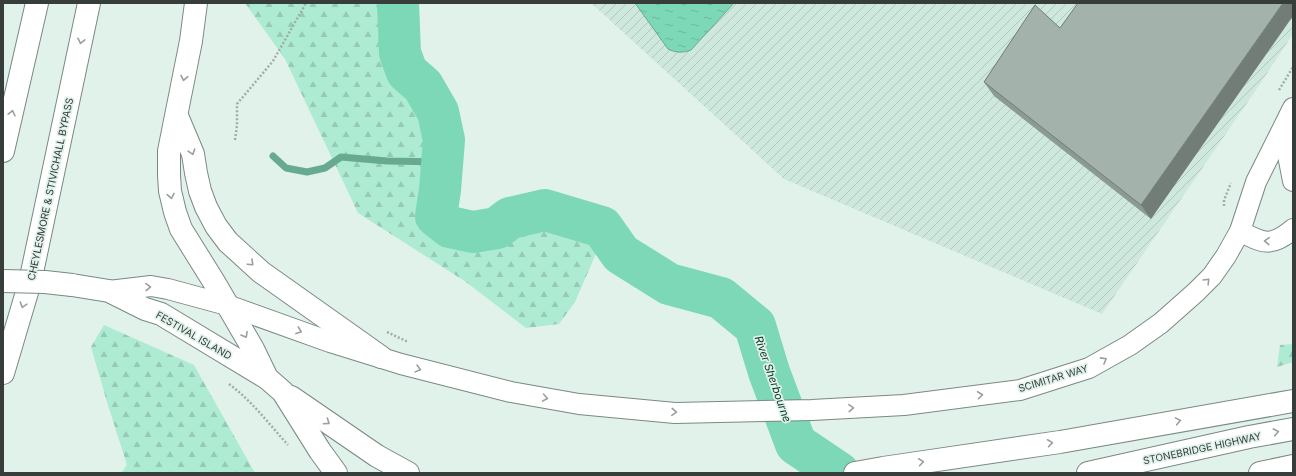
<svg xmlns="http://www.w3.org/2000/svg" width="1296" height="476" viewBox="0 0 1296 476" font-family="Inter,sans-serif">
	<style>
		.industrial { fill: url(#industrial-furrows) }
		.forest { fill: url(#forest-firs) }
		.water { fill: url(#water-ripples); stroke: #67aa92 }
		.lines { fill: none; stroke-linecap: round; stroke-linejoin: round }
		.stream { stroke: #67aa92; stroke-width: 7 }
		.river { stroke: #7cd8b7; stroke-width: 42 }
		.street-casing { stroke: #798983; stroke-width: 22 }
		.highway-casing { stroke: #798983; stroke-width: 24 }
		.path { stroke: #a0ada7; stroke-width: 2.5; stroke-dasharray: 2 2; stroke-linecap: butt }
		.street { stroke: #fff; stroke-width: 20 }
		.highway { stroke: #fff; stroke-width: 22 }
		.highway-bridge-casing { stroke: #798983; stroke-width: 24; stroke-linecap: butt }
		.highway-bridge { stroke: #fff; stroke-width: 22 }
		.wall { fill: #8c9a94 }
		.shaded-wall { fill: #727d78 }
		.building { fill: #a3b3ac; stroke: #727d78 }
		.oneway { stroke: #9a9e9c }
		.labels { text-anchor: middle; stroke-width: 3.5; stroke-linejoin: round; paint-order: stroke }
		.street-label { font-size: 10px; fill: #363d3a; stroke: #e1f2eb }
		.water-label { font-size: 11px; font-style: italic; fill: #073326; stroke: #e1f2eb }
	</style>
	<defs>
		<pattern id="industrial-furrows" width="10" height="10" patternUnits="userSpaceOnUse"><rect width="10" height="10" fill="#cfe8de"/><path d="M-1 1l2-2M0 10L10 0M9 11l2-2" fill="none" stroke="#b2c8bf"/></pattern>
		<pattern id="forest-firs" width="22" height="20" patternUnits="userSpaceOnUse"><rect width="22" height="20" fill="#aeebd3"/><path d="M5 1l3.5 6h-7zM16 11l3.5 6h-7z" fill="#96cab6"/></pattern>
		<pattern id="water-ripples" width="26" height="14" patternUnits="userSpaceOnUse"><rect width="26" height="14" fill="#7cd8b7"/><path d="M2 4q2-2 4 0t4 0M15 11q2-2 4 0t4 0" fill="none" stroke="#6cba9e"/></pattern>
	</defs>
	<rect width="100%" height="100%" fill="#e1f2eb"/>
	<path class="industrial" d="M591 3H1293V34L1260 84 1102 314 784 179Z"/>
	<g class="forest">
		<path d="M245 3H388L385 50 394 79 422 100 434 126 433 152 424 175 419 196V217L433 232 452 243 486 246 509 229 545 224 594 234 598 249 575 302 559 324 526 328 466 282 358 213 285 59Z"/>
		<path d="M104 325 194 365 255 473H121L127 465 107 402 91 347Z"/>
		<path d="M1293 344V362L1277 367 1280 345Z"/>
	</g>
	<path class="water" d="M635 3H734L691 50C683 53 676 53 668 49Z"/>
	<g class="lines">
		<path class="stream" d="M273 156 286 168 307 172 325 168 341 157 387 161 442 162"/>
		<path class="river" d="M398 3 400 53 407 72 423 86 438 112 444 140 440 190 436 216 450 227 473 232 497 228 510 218 545 210 602 227 621 254 669 284 721 298 755 326 769 372 796 444 839 473"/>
		<g class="street-casing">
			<g id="street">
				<path d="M1291 125 1287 150 1293 181"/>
				<path d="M1240 231C1263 244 1272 247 1293 229"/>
				<path d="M109 291 151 286 168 289 227 305 330 342 401 364 511 392 579 404 675 413 812 410 904 405 1020 390 1089 368 1130 345 1161 323 1196 292 1212 276 1226 256 1240 231 1256 182 1293 108"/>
			</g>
		</g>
		<g class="highway-casing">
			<g id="highway">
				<path d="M196 3 191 41 169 151V175L170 191 175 212 181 229 214 282 253 349 267 378"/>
				<path d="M177 116 193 154 196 173 200 191 206 207 216 226 228 242 261 272 381 357"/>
				<path d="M3 151 37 3"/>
				<path d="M72 285 109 291 145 309 161 314 267 378 283 392 320 451 336 473"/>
				<path d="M3 373 30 282 89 3"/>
				<path d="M291 397 377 456 408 473"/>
				<path d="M855 473 883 468 1060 442 1293 401"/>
				<path d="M1088 473 1249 437 1293 429"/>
				<path d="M1260 473 1293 466"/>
			</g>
		</g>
		<g class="path">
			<path d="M1279 90 1293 67"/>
			<path d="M235 140 237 125V104L273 61 306 3"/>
			<path d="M1224 206V200L1231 183"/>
			<path d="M387 332 408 342"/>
			<path d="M229 384C252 401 269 424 288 445"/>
		</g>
		<use href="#street" class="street"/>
		<use href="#highway" class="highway"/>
		<g class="highway-bridge-casing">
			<path id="highway-bridge" d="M3 281 45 282 72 285"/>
		</g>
		<use href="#highway-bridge" class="highway-bridge"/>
	</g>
	<path class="wall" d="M1035 5 1151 219 994 96 984 82Z"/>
	<path class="shaded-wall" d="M1283 3H1293V16L1151 219 1141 205Z"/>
	<path class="building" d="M1078 3H1283L1141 205 984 82 1035 5 1060 28Z"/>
	<defs><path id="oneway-chevron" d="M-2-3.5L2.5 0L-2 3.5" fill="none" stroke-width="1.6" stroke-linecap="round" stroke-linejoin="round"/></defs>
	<g class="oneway">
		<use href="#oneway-chevron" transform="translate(81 41) rotate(102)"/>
		<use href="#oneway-chevron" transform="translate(184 78) rotate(101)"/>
		<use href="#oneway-chevron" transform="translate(12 113) rotate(-77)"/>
		<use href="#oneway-chevron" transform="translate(192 152) rotate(72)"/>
		<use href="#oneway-chevron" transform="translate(171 196) rotate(79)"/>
		<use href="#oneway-chevron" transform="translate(1267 241) rotate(-176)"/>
		<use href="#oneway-chevron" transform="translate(251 263) rotate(43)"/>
		<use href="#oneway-chevron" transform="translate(1207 281) rotate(-46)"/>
		<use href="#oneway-chevron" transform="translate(148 287) rotate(-2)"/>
		<use href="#oneway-chevron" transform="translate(23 305) rotate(107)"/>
		<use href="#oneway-chevron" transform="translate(299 331) rotate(20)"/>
		<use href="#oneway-chevron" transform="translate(245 335) rotate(60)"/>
		<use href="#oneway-chevron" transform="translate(1104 360) rotate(-29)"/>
		<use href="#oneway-chevron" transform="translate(418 369) rotate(15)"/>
		<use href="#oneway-chevron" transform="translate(980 395) rotate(-7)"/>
		<use href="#oneway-chevron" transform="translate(545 398) rotate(10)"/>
		<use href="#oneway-chevron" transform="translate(851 408) rotate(-3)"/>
		<use href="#oneway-chevron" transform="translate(674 412) rotate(3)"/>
		<use href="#oneway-chevron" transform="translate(1178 421) rotate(-10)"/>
		<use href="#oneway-chevron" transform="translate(327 422) rotate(34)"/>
		<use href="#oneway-chevron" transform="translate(1276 432) rotate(-11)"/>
		<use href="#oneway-chevron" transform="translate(1050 443) rotate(-8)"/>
		<use href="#oneway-chevron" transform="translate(921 462) rotate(-8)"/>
	</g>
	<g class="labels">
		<g class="street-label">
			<text transform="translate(50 189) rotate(-78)" y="4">CHEYLESMORE &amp; STIVICHALL BYPASS</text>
			<text transform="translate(194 335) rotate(30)" y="4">FESTIVAL ISLAND</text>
			<text transform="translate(1053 378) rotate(-17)" y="4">SCIMITAR WAY</text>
			<text transform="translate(1202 448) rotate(-12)" y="4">STONEBRIDGE HIGHWAY</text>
		</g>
		<g class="water-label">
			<text transform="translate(773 379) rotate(71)" y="4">River Sherbourne</text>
		</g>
	</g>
	<rect width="1296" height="476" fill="none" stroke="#363d3a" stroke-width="8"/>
</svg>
